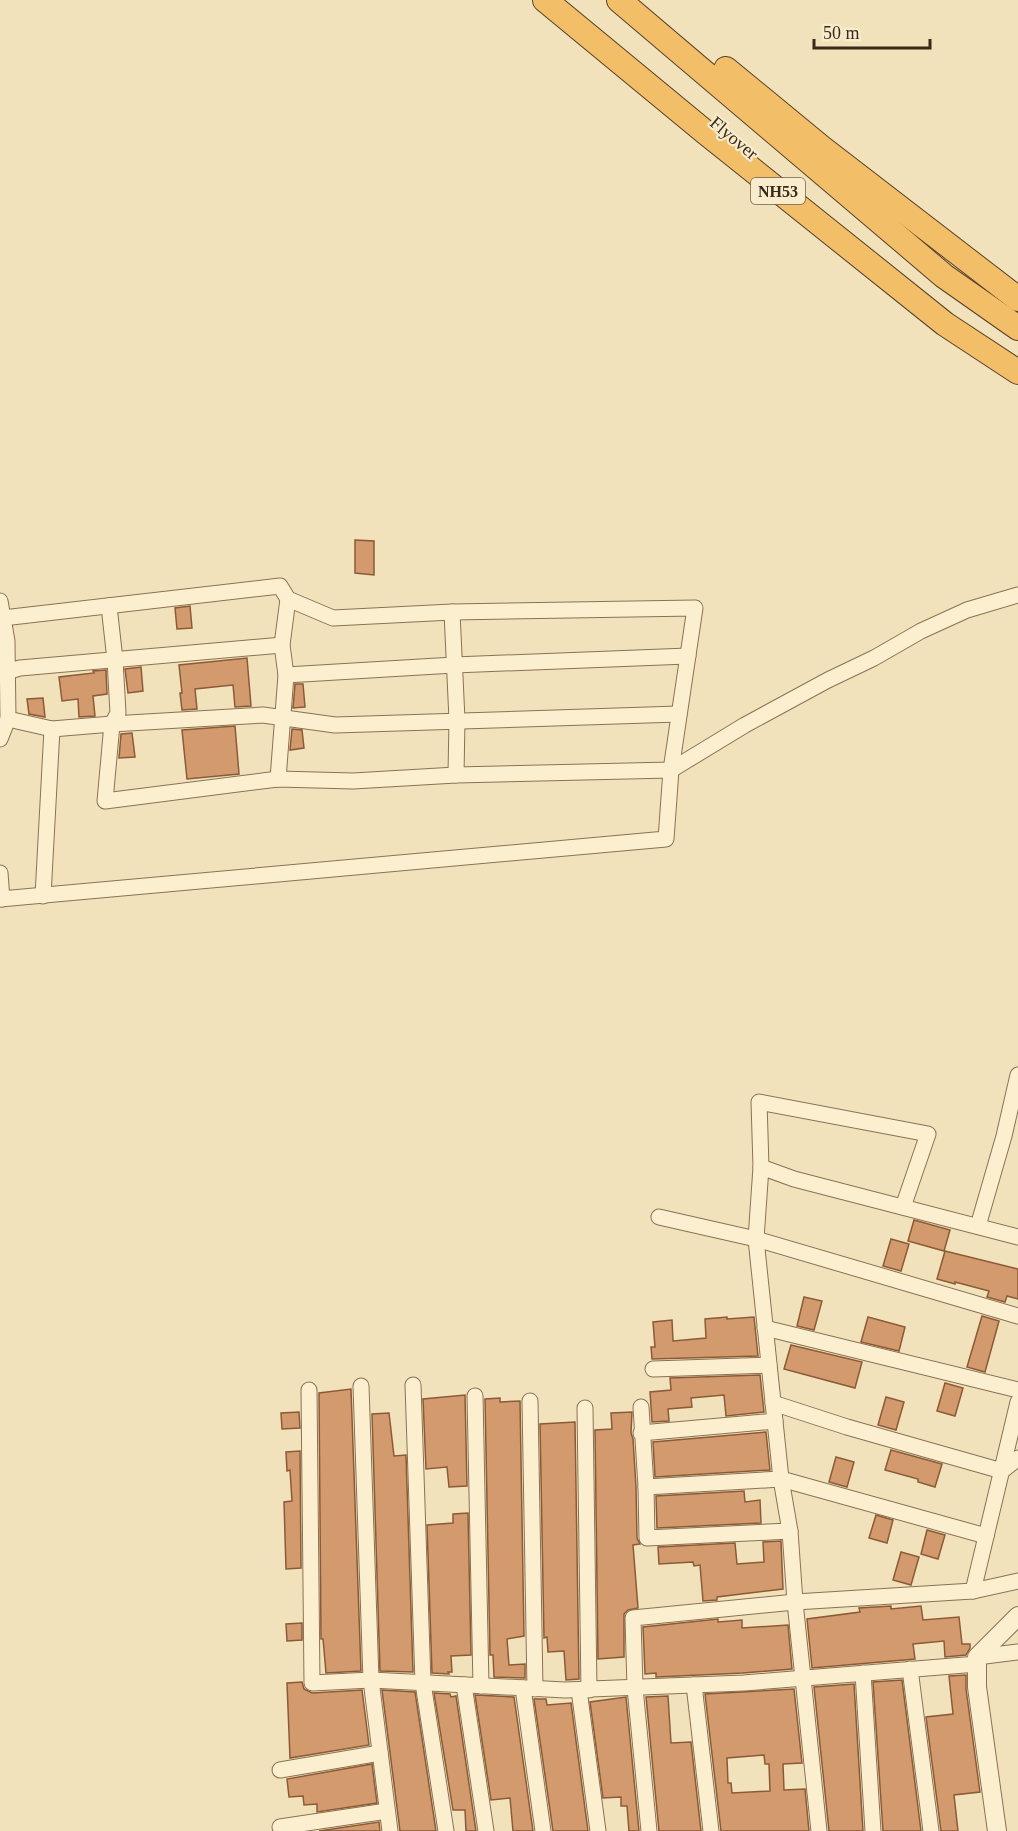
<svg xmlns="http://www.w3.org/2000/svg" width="1018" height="1831" viewBox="0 0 1018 1831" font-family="Georgia,serif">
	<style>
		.building { fill: #d39a6e; stroke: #8b5b37; stroke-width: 1.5; fill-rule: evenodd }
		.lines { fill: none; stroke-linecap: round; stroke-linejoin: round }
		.minor-casing { stroke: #8a7254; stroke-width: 17 }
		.tertiary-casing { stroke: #8a7254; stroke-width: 20 }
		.trunk-casing { stroke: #573f29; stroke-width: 26 }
		.minor { stroke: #fcefcf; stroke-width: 15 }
		.tertiary { stroke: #fcefcf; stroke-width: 18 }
		.trunk { stroke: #f2bf68; stroke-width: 24 }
		.labels { text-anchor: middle; stroke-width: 4.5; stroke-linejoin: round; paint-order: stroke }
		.shield { fill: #f8eccc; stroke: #72644f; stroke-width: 1.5 }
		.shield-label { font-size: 16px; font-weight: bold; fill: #38291a }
		.street-label { font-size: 18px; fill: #38291a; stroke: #f8eccc }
	</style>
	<rect width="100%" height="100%" fill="#f1e2bb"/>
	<g class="building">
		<path d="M355 540 374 541V575L355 573Z"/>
		<path d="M190 606 192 628 177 629 175 608Z"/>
		<path d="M247 658 251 706 235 707 233 685 195 689 197 709 182 710 180 693H182L179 665Z"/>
		<path d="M141 667 143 691 128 693 125 669Z"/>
		<path d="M106 670 107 694 93 696 95 716 79 717 78 699 62 701 59 677 94 673 93 671Z"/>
		<path d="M295 684H303L305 707 293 708Z"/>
		<path d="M43 698 45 717 29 714 27 699Z"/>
		<path d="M235 726 239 774 187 779 182 730Z"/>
		<path d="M292 729 302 730 304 748 290 750Z"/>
		<path d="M132 733 135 757 119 758 121 734Z"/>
		<path d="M914 1220 950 1230 944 1251 908 1241Z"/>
		<path d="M891 1239 909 1244 901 1271 883 1266Z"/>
		<path d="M945 1251 1018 1269V1299L1007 1296 1005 1302 987 1297 989 1291 955 1282V1284L937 1279Z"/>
		<path d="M804 1297 822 1301 814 1330 797 1326Z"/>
		<path d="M982 1316 999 1321 985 1372 967 1367Z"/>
		<path d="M727 1317V1319L754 1317 758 1356 652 1359 651 1347H655L653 1322 672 1320 673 1341 706 1338 705 1319Z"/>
		<path d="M868 1317 905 1327 899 1351 861 1342Z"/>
		<path d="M791 1345 862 1362 855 1388 784 1369Z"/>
		<path d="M760 1375 764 1412 726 1416 724 1395 691 1398 692 1407 668 1409 669 1421 652 1422 650 1392 671 1390 670 1378Z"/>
		<path d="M945 1383 963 1388 955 1416 937 1411Z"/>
		<path d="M351 1389 361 1671 326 1673 323 1639H321L319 1393Z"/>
		<path d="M465 1395 467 1486 449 1487 447 1467 426 1469 423 1399Z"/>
		<path d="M886 1397 904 1402 896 1430 878 1425Z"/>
		<path d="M500 1398V1402L520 1401 524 1636 507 1639 509 1665 525 1664V1678L494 1677 493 1655H490L485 1399Z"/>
		<path d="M299 1412 300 1428 282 1429 281 1413Z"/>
		<path d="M632 1412 631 1433 633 1439 636 1487 637 1538 640 1544 633 1545 638 1608 628 1610 624 1614V1657L598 1659 595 1430 612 1429 611 1413Z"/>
		<path d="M389 1413 394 1456 406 1455 413 1672 380 1671 372 1414Z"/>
		<path d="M575 1422 579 1679 566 1680 564 1651 548 1652 547 1637 544 1638 540 1424Z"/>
		<path d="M766 1432 770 1470 655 1477 653 1442Z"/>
		<path d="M891 1450 942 1464 935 1487 918 1482V1479L885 1470Z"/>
		<path d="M300 1451 301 1568 286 1569 284 1502 292 1501 290 1470 287 1471 286 1452Z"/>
		<path d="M836 1457 854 1462 847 1487 829 1482Z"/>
		<path d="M744 1491 745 1502 760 1500 761 1523 657 1528 656 1496Z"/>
		<path d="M468 1513 471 1655 451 1656 452 1672H448L449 1674 432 1673 427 1525 453 1523V1514Z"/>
		<path d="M876 1515 893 1520 887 1543 869 1538Z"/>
		<path d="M927 1530 945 1535 938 1559 921 1554Z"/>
		<path d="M781 1541 783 1589 717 1597V1600L703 1601 700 1565 694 1566 693 1562 659 1564 658 1547 735 1543 737 1564 764 1562 763 1542Z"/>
		<path d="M901 1552 919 1557 911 1585 893 1580Z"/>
		<path d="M891 1606V1609L921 1606 923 1620 959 1617 962 1644H970V1648L966 1655 945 1657 944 1641 913 1644 915 1659 812 1668 807 1619 860 1612 859 1608Z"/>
		<path d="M718 1619V1622L742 1620V1628L788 1625 792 1669 743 1673 656 1677V1673L645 1674 643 1627Z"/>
		<path d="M302 1623V1640L287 1641 286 1624Z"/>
		<path d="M966 1675V1689L980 1792 954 1795 958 1831H941L926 1717 953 1714 949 1676Z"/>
		<path d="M902 1680 921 1831H883L873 1682Z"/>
		<path d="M302 1682 304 1689 312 1693 362 1690 369 1745 290 1758 287 1683Z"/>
		<path d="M854 1684 863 1831H829L814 1687Z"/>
		<path d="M794 1689 802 1763 783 1764 784 1790 805 1789 809 1831H721L705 1694ZM764 1755 765 1764H769L770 1791 732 1793 731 1783H728L727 1758Z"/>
		<path d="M382 1690 415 1692 436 1831H400Z"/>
		<path d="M434 1693 450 1694 451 1697 456 1696 476 1831H466L465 1810H453Z"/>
		<path d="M475 1695 514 1697 533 1831H513L510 1798 491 1800Z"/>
		<path d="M668 1696 671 1743 691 1742 701 1831H659L646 1697Z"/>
		<path d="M626 1697 639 1831H629L627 1806H621V1797L603 1798 590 1702Z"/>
		<path d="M534 1699H546L547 1705 571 1703 588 1831H553Z"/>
		<path d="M372 1764 377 1803 317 1812V1804L304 1805 303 1796 289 1797 287 1779Z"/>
		<path d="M379 1822 380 1831H319Z"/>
	</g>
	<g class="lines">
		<g class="minor-casing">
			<g id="minor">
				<path d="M0 601 3 618"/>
				<path d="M109 606 115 660 118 713 112 724 263 715 335 725 679 714"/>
				<path d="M452 612 457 720 456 775"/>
				<path d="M6 672 20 668 282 645"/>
				<path d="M286 675 454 665 688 656"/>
				<path d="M0 739 8 719"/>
				<path d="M278 779 286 675 282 645 288 599"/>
				<path d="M0 873 2 899"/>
				<path d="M43 896 52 729 112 724 105 801 278 779 353 781 456 775 671 770 745 725 828 680 874 658 921 631 967 610 1018 595"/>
				<path d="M0 899 666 839 671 770 695 608 452 612 333 618 288 599 280 586 3 618 7 641 8 719 52 729"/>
				<path d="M761 1167 759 1102 928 1134 903 1207"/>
				<path d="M659 1217 756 1239 761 1167 794 1179 1018 1237"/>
				<path d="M978 1226 1004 1136 1018 1075"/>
				<path d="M765 1328 1018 1390"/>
				<path d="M653 1369 769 1365"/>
				<path d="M413 1385 423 1683 446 1831"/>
				<path d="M309 1390 312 1683 371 1680 361 1386"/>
				<path d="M475 1396 481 1686"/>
				<path d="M530 1401 535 1689"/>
				<path d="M773 1403 847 1427 1002 1471 1018 1458"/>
				<path d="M641 1407 646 1487 647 1538 790 1531"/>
				<path d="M585 1408 589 1690"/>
				<path d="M641 1433 775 1421"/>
				<path d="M646 1487 781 1479 986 1536"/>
				<path d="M973 1591 1018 1402"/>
				<path d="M977 1657 1018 1652"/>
				<path d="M910 1669 931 1831"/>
				<path d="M863 1673 873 1831"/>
				<path d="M464 1685 486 1831"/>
				<path d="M694 1685 711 1831"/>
				<path d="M523 1688 543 1831"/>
				<path d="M579 1690 598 1831"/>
				<path d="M280 1770 380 1753"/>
				<path d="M280 1827 387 1811"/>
				<path d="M390 1831 371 1680 565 1690 744 1683 977 1664"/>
				<path d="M649 1831 635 1688 633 1618 795 1602 973 1591 1018 1581"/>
				<path d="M819 1831 795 1602 790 1531 781 1479 756 1239 1018 1316"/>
			</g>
		</g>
		<g class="tertiary-casing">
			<path id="tertiary" d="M997 1831 977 1687V1657L1018 1616"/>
		</g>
		<g class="trunk-casing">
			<g id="trunk">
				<path d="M545 0 705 132 945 324 1018 372"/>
				<path d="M619 0 944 276 1018 328"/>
				<path d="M726 69 822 148 1018 299"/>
			</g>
		</g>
		<use href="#minor" class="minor"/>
		<use href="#tertiary" class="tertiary"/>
		<use href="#trunk" class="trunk"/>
	</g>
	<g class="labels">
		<rect class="shield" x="751" y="178" width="54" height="26" rx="4.5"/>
		<g class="shield-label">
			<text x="778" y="197">NH53</text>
		</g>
		<g class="street-label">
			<text transform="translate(734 138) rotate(40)" y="6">Flyover</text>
		</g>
	</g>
	<path d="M814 39v9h116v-9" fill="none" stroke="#38291a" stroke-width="3"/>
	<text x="823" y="39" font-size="18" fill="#38291a" stroke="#f8eccc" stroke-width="4.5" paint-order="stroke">50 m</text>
</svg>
